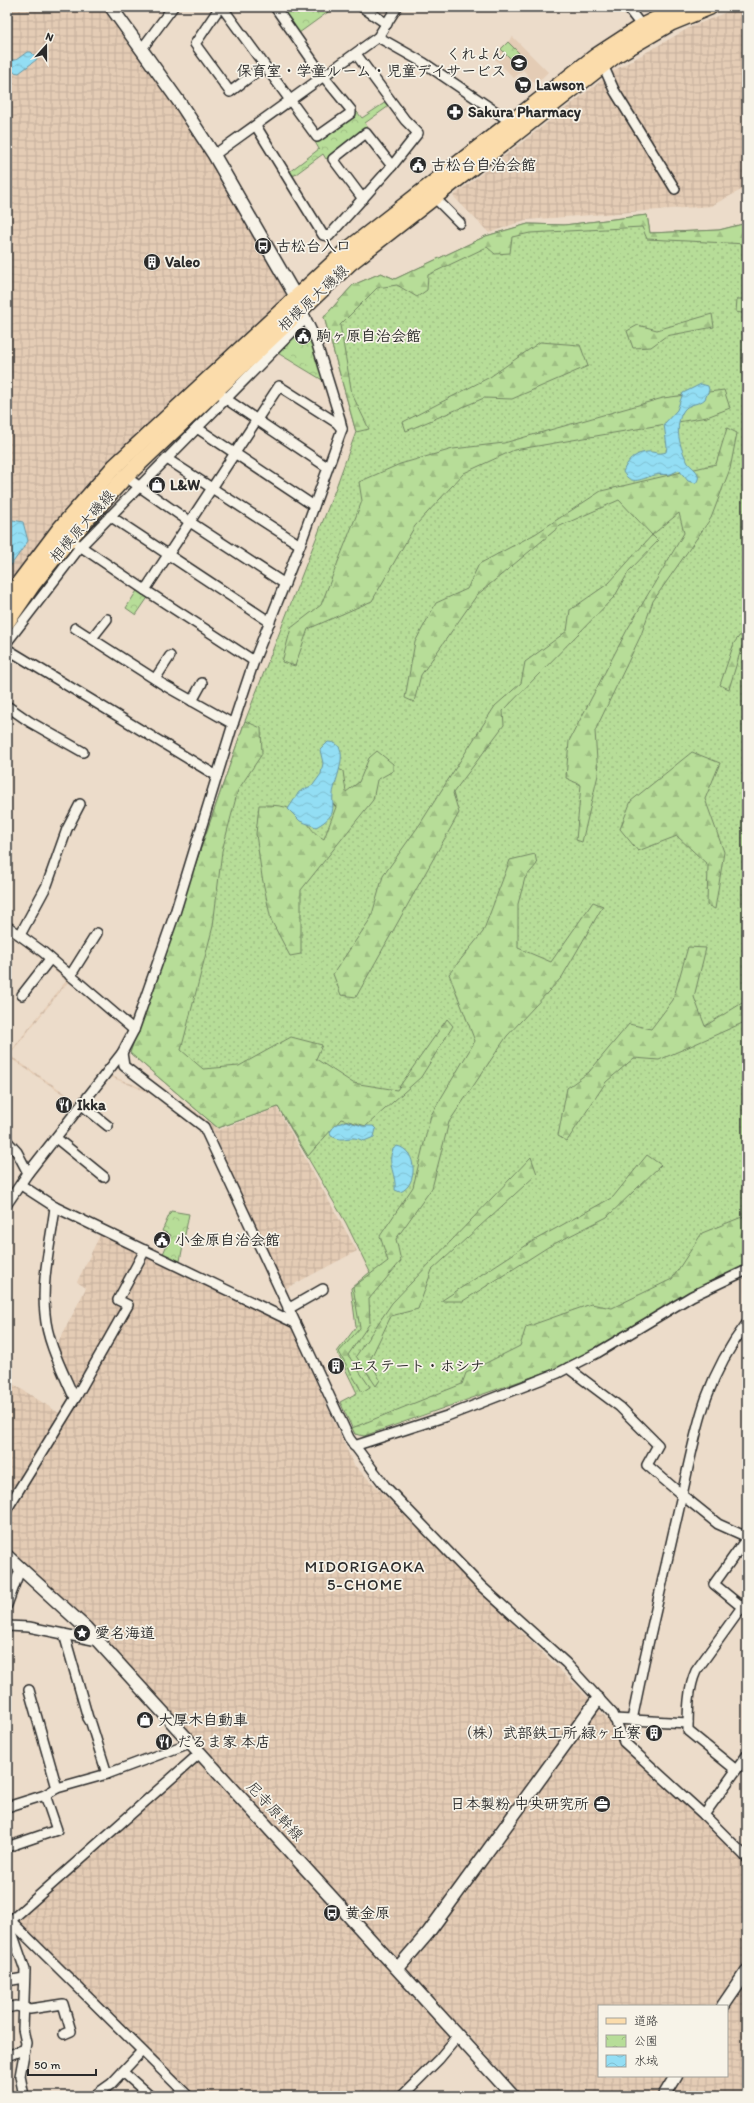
<svg xmlns="http://www.w3.org/2000/svg" width="754" height="2103" viewBox="0 0 754 2103" font-family="Itim,'Klee One',sans-serif">
	<style>
		.built { fill: #e4ccb5 }
		.industrial { fill: url(#industrial-grid); fill-rule: evenodd }
		.grass { fill: url(#grass-dots); stroke: #718462 }
		.forest { fill: url(#forest-firs); stroke: #718462 }
		.park { fill: url(#park-crowns); stroke: #718462 }
		.water { fill: url(#water-waves); stroke: #6996a4 }
		.lines { fill: none; stroke-linecap: round; stroke-linejoin: round }
		.minor-casing { stroke: #2b2b2b; stroke-width: 12 }
		.tertiary-casing { stroke: #2b2b2b; stroke-width: 15 }
		.primary-casing { stroke: #2b2b2b; stroke-width: 18 }
		.minor { stroke: #f7f3e8; stroke-width: 9 }
		.tertiary { stroke: #f7f3e8; stroke-width: 12 }
		.primary { stroke: #fbdcab; stroke-width: 15 }
		.labels { text-anchor: middle; stroke-width: 3.5; stroke-linejoin: round; paint-order: stroke }
		.poi-label { font-size: 15px; font-weight: bold; fill: #2b2b2b; stroke: #f7f3e8; text-anchor: start }
		.street-label { font-size: 15px; fill: #2b2b2b; stroke: #f7f3e8 }
		.neighbourhood-label { font-size: 16px; letter-spacing: 1px; fill: #2b2b2b; stroke: #f7f3e8 }
	</style>
	<defs>
		<pattern id="industrial-grid" width="8" height="8" patternUnits="userSpaceOnUse"><rect width="8" height="8" fill="#e4ccb5"/><path d="M0 4h8M4 0v8" fill="none" stroke="#c4af9c"/></pattern>
		<pattern id="grass-dots" width="8" height="8" patternUnits="userSpaceOnUse"><rect width="8" height="8" fill="#b7dd98"/><path d="M2 2h.1M6 6h.1" fill="none" stroke="#9ebe83" stroke-width="1.8" stroke-linecap="round"/></pattern>
		<pattern id="forest-firs" width="22" height="20" patternUnits="userSpaceOnUse"><rect width="22" height="20" fill="#b7dd98"/><path d="M5 1l3.5 6h-7zM16 11l3.5 6h-7z" fill="#9ebe83"/></pattern>
		<pattern id="park-crowns" width="20" height="18" patternUnits="userSpaceOnUse"><rect width="20" height="18" fill="#b7dd98"/><path d="M2 6a3 3 0 1 1 6 0M12 15a3 3 0 1 1 6 0" fill="none" stroke="#9ebe83"/></pattern>
		<pattern id="water-waves" width="16" height="10" patternUnits="userSpaceOnUse"><rect width="16" height="10" fill="#93def4"/><path d="M0 5q4-4 8 0t8 0" fill="none" stroke="#7fbfd1"/></pattern>
	</defs>
	<rect width="100%" height="100%" fill="#ecdcca"/>
	<filter id="ink" filterUnits="userSpaceOnUse"><feTurbulence type="fractalNoise" baseFrequency=".025" numOctaves="2"/><feDisplacementMap in="SourceGraphic" scale="8" xChannelSelector="R" yChannelSelector="G"/><feConvolveMatrix kernelMatrix="1 2 1 2 8 2 1 2 1" color-interpolation-filters="sRGB"/></filter>
	<g filter="url(#ink)">
		<path class="built" d="M513 37 548 72 536 84 523 70 514 78 492 56Z"/>
		<g class="industrial">
			<path d="M7 7H107L210 159 290 298 7 591Z"/>
			<path d="M738 7H747V187L711 206 525 220 489 233 453 196 615 70 689 28Z"/>
			<path d="M7 931 41 955 69 981 9 1055 84 1106 107 1074 190 1107 219 1130 277 1108 357 1251 283 1290 287 1319 354 1465 593 1703 608 1720 623 1747 681 1798 747 1862V2096H523L462 2028 398 2096H190L17 1927 16 1920 204 1750 73 1606 7 1553V1380L67 1418 79 1397 72 1386 56 1347 86 1288 77 1282 102 1231 286 1323 281 1290 213 1130 189 1109 108 1076 85 1109 7 1056 66 981 39 957 7 933ZM599 2006H727V2076H599Z"/>
		</g>
		<path class="grass" d="M647 215 650 233 719 230 747 223V1269L364 1436 355 1434 340 1402 357 1393 337 1352 356 1327 351 1288 370 1272 346 1223 278 1107 218 1128 130 1053 245 721 335 490 356 432 324 317 353 285 381 273 395 279 486 236 528 224 564 225Z"/>
		<g class="forest">
			<path d="M647 215 650 233 719 230 747 223V244L647 239 642 227 530 233 512 237 510 253 495 254 487 247 428 275 427 290 417 297 397 285 377 288 340 325 352 394 369 429 356 432 324 317 353 285 381 273 395 279 486 236 528 224 564 225Z"/>
			<path d="M737 299H747V314L736 312Z"/>
			<path d="M712 314 714 327 666 336 651 347 633 348 627 331 638 325 657 330Z"/>
			<path d="M540 342 580 345 588 366 512 399 484 398 406 431 403 422 490 377Z"/>
			<path d="M724 390 730 408 707 417 514 450 464 473 415 526 372 601 308 629 295 666 282 662 291 628 321 605 362 501 359 482 400 464 453 449 504 443 663 398Z"/>
			<path d="M727 428 737 433 730 469 711 518 653 601 641 635 595 731 598 775 582 842 576 840 581 785 566 778 569 741 627 630 684 533 679 513 652 535 658 541 629 571 615 596 503 711 504 725 453 793 459 813 356 997 341 995 333 974 371 918 383 876 420 824 495 706 521 683 525 662 567 631 570 610 609 583 652 535 619 500 560 526 477 595 421 675 414 702 405 698 415 642 436 603 467 589 479 564 535 534 601 491 716 464Z"/>
			<path d="M747 626V641L742 646 729 689 720 685 734 643Z"/>
			<path d="M245 721 261 728 262 754 238 790 222 851 213 926 181 1050 203 1069 239 1066 291 1037 322 1045 316 1059 353 1083 397 1090 447 1019 453 1026 421 1077 366 1126 341 1119 308 1156 278 1107 218 1128 130 1053Z"/>
			<path d="M377 751 393 764V771L377 780 373 800 301 890V954L290 956 271 920 262 877 256 834 259 805C276 805 294 805 305 820 313 830 312 832 324 839L336 807 328 799 338 769 343 771 346 792 359 782 369 758Z"/>
			<path d="M692 752 720 763 705 799 724 852 715 909 707 905 708 865 677 836 638 851 620 829 631 801Z"/>
			<path d="M535 854 537 864 525 878 518 904V948L551 962 593 902 603 906 562 977 507 1036 449 1122 432 1188 396 1239 401 1261 369 1299 370 1323 348 1355 370 1387 362 1392 339 1352 360 1328 353 1287 388 1261 380 1236 413 1187 431 1115 475 1041 449 974 483 932 510 860Z"/>
			<path d="M688 947 706 948 694 997 705 1026 747 1000V1021L659 1060 634 1058 606 1082 567 1141 558 1136 567 1088 589 1072 629 1024 651 1029 673 1000Z"/>
			<path d="M647 1155 661 1165 607 1217 548 1247 463 1301H441L533 1241 613 1197Z"/>
			<path d="M531 1157 537 1174 432 1270 418 1309 391 1316 370 1360 380 1380 376 1386 356 1356 392 1303Z"/>
			<path d="M747 1215V1269L692 1292 566 1365 364 1436 355 1434 352 1428 462 1384 466 1373 520 1346 526 1327 591 1304 612 1308 672 1279 702 1233Z"/>
		</g>
		<g class="park">
			<path d="M280 7H335L299 33Z"/>
			<path d="M508 42 519 53 512 60 501 49Z"/>
			<path d="M386 102 389 106 365 123 368 128 326 159 323 154 292 177 289 172 319 149 315 142 357 112 362 118Z"/>
			<path d="M302 324C312 332 320 368 324 381L276 352Z"/>
			<path d="M138 589 149 596 136 615 126 608Z"/>
			<path d="M171 1211 189 1214 180 1261 163 1254 171 1235 162 1231Z"/>
		</g>
		<g class="water">
			<path d="M27 52H31L37 58 36 60 19 73 7 71V58L9 60H16Z"/>
			<path d="M701 384 708 386 709 390 705 399C699 405 689 403 684 410 673 426 680 448 688 463 691 467 697 470 698 475 699 478 698 480 696 483L688 481 679 470C676 471 674 473 671 474 666 475 660 474 655 475 642 478 632 487 623 472 627 461 635 453 647 452 654 451 658 455 666 452L667 447 664 424 677 410 683 393Z"/>
			<path d="M13 520 23 522 28 541 7 571V526Z"/>
			<path d="M328 742C354 742 334 781 333 794 332 801 334 807 332 813 329 819 322 824 316 827L300 821 288 809 299 792 313 785 321 774 323 763 320 750Z"/>
			<path d="M346 1121 363 1126H373L376 1129 374 1137 364 1141C348 1133 346 1144 331 1136L330 1132 335 1125Z"/>
			<path d="M397 1146C418 1150 418 1186 400 1192L395 1190C397 1175 386 1164 393 1149Z"/>
		</g>
		<g class="lines">
			<g class="minor-casing">
				<g id="minor">
					<path d="M220 7 195 44 230 92 264 66"/>
					<path d="M222 7 317 137 351 113V110L324 77 275 7"/>
					<path d="M362 7 387 24"/>
					<path d="M627 7 644 29"/>
					<path d="M378 37 424 63 511 122"/>
					<path d="M141 50 173 7"/>
					<path d="M603 65 614 90 675 189"/>
					<path d="M256 126 323 235 329 236 392 166 418 133 405 120 356 54"/>
					<path d="M214 155 378 37 397 7"/>
					<path d="M434 197 460 223"/>
					<path d="M363 199 333 159 366 133 392 166"/>
					<path d="M222 395 226 399 327 467"/>
					<path d="M197 428 306 318"/>
					<path d="M167 459 300 545"/>
					<path d="M123 475 190 522 285 584"/>
					<path d="M110 516 270 622"/>
					<path d="M77 544 145 590"/>
					<path d="M75 628 164 685 233 724"/>
					<path d="M92 638 107 619"/>
					<path d="M7 642 80 547 197 428 314 506"/>
					<path d="M7 649 217 776"/>
					<path d="M254 661 145 590 279 386 337 423 342 429"/>
					<path d="M155 679 170 656"/>
					<path d="M192 701 202 683"/>
					<path d="M7 706 30 722 83 752"/>
					<path d="M7 926 43 952 134 1030"/>
					<path d="M20 935 47 885 67 829 80 804"/>
					<path d="M70 976 97 933"/>
					<path d="M22 995 50 959"/>
					<path d="M122 1053 124 1066 204 1127 349 1438 385 1486 481 1586 566 1663 613 1714 624 1742 704 1815 747 1858"/>
					<path d="M82 1105 108 1126"/>
					<path d="M56 1138 104 1177"/>
					<path d="M7 1141 17 1152 28 1173"/>
					<path d="M21 1185 55 1207 295 1323"/>
					<path d="M7 1204 28 1173 122 1053 134 1030 175 913 233 724 254 661 300 545 342 429 340 419 315 338 300 306"/>
					<path d="M55 1207C51 1242 41 1279 45 1314 47 1341 61 1368 72 1393L76 1397"/>
					<path d="M288 1309 323 1289"/>
					<path d="M747 1323C704 1380 697 1427 682 1495L718 1524 747 1537"/>
					<path d="M568 1368 620 1407 658 1445 647 1465 682 1495 644 1662 632 1720"/>
					<path d="M354 1446 447 1416 558 1373 597 1353 692 1296 747 1270"/>
					<path d="M7 1509 76 1397 128 1305 118 1300 145 1250"/>
					<path d="M7 1605 21 1567"/>
					<path d="M7 1626 29 1627 98 1641"/>
					<path d="M64 1634 88 1718 91 1723 107 1774"/>
					<path d="M29 1690 57 1788"/>
					<path d="M614 1719 688 1723"/>
					<path d="M736 1770 688 1731C688 1712 688 1688 696 1671L742 1607 714 1584 744 1542 746 1537"/>
					<path d="M7 1807 45 1795 57 1788 107 1774 190 1743"/>
					<path d="M704 1815 747 1755"/>
					<path d="M7 1847 57 1830 45 1795"/>
					<path d="M7 1918 25 1970 23 2029 26 2043 20 2076 24 2096"/>
					<path d="M8 1923 200 1753"/>
					<path d="M8 1923 14 1924 188 2096"/>
					<path d="M7 1981 24 1978"/>
					<path d="M7 2008 16 2006 30 2009 63 2004 71 2031 64 2034"/>
					<path d="M7 2056 25 2049"/>
					<path d="M123 2072 150 2096"/>
					<path d="M94 2096 111 2084 142 2051"/>
					<path d="M402 2096 439 2059 459 2035"/>
				</g>
			</g>
			<g class="tertiary-casing">
				<g id="tertiary">
					<path d="M111 7 182 106 214 155 296 297"/>
					<path d="M7 1556 86 1628 513 2096"/>
					<path d="M398 1968 428 1933 598 1699"/>
					<path d="M723 2006 747 1971"/>
					<path d="M664 2096 676 2076"/>
				</g>
			</g>
			<g class="primary-casing">
				<g id="primary">
					<path d="M7 599 59 530 115 466 346 251 596 56 642 26 673 11"/>
					<path d="M7 622 33 584 69 539 125 477 350 263 616 55 671 23 710 7"/>
				</g>
			</g>
			<use href="#minor" class="minor"/>
			<use href="#tertiary" class="tertiary"/>
			<use href="#primary" class="primary"/>
		</g>
	</g>
	<defs>
		<g id="school-disc" transform="scale(0.9)"><circle r="9.5" fill="#2b2b2b" stroke="#f7f3e8"/><path d="M0-5L7-2L0 1L-7-2ZM-4 1L0 2.5L4 1V4Q0 6-4 4Z" fill="#fff"/></g>
		<g id="supermarket-disc" transform="scale(0.9)"><circle r="9.5" fill="#2b2b2b" stroke="#f7f3e8"/><path d="M-6-5.5h2.5l.6 2H6L4.5 2H-2.5L-4.4-4H-6ZM-1.5 3.2a1.3 1.3 0 1 0 .1 0ZM3 3.2a1.3 1.3 0 1 0 .1 0Z" fill="#fff"/></g>
		<g id="pharmacy-disc" transform="scale(0.9)"><circle r="9.5" fill="#2b2b2b" stroke="#f7f3e8"/><path d="M-2-6h4v4h4v4h-4v4h-4v-4h-4v-4h4Z" fill="#fff"/></g>
		<g id="civic-disc" transform="scale(0.9)"><circle r="9.5" fill="#2b2b2b" stroke="#f7f3e8"/><path d="M-.6-6.5H3V-4.5H.6V-3L4-1V1h2V6H-6V1h2V-1L-.6-3ZM-1.2 2.5V6h2.4V2.5Z" fill="#fff"/></g>
		<g id="bus-disc" transform="scale(0.9)"><circle r="9.5" fill="#2b2b2b" stroke="#f7f3e8"/><path d="M-5-6H5V4H4V6H2V4H-2V6H-4V4H-5ZM-3.5-4V0h7V-4ZM-3.5 1.2v1.5H-2V1.2ZM2 1.2v1.5H3.5V1.2Z" fill="#fff"/></g>
		<g id="building-disc" transform="scale(0.9)"><circle r="9.5" fill="#2b2b2b" stroke="#f7f3e8"/><path d="M-4-6H4V6H1V3H-1V6H-4ZM-2.5-4.3h1.7v1.8h-1.7ZM.8-4.3h1.7v1.8H.8ZM-2.5-1h1.7V.8h-1.7ZM.8-1h1.7V.8H.8Z" fill="#fff"/></g>
		<g id="shop-disc" transform="scale(0.9)"><circle r="9.5" fill="#2b2b2b" stroke="#f7f3e8"/><path d="M-5-2.5h2.3a2.7 3.5 0 0 1 5.4 0H5L5.5 6h-11ZM-1.5-2.5h3a1.5 2.3 0 0 0-3 0Z" fill="#fff"/></g>
		<g id="restaurant-disc" transform="scale(0.9)"><circle r="9.5" fill="#2b2b2b" stroke="#f7f3e8"/><path d="M-5-6h1v4h1v-4h1v4h1v-4h1v5L-1.5 .5V6h-2V.5L-5-1ZM5-6V6H3V1.5H1.5Q1.5-4 5-6Z" fill="#fff"/></g>
		<g id="sight-disc" transform="scale(0.9)"><circle r="9.5" fill="#2b2b2b" stroke="#f7f3e8"/><path d="M0-6L1.8-2.2L6-1.7L2.9 1.2L3.7 5.4L0 3.3L-3.7 5.4L-2.9 1.2L-6-1.7L-1.8-2.2Z" fill="#fff"/></g>
		<g id="office-disc" transform="scale(0.9)"><circle r="9.5" fill="#2b2b2b" stroke="#f7f3e8"/><path d="M-6-3h4V-5.5h4V-3h4V5H-6ZM-1-4.5V-3h2v-1.5ZM-6 0V1H6V0Z" fill="#fff"/></g>
	</defs>
	<g fill-rule="evenodd">
		<use href="#school-disc" x="519" y="63"/>
		<use href="#supermarket-disc" x="523" y="85"/>
		<use href="#pharmacy-disc" x="455" y="112"/>
		<use href="#civic-disc" x="418" y="165"/>
		<use href="#bus-disc" x="263" y="246"/>
		<use href="#building-disc" x="152" y="262"/>
		<use href="#civic-disc" x="303" y="336"/>
		<use href="#shop-disc" x="157" y="485"/>
		<use href="#restaurant-disc" x="64" y="1105"/>
		<use href="#civic-disc" x="162" y="1240"/>
		<use href="#building-disc" x="336" y="1366"/>
		<use href="#sight-disc" x="82" y="1633"/>
		<use href="#shop-disc" x="145" y="1720"/>
		<use href="#building-disc" x="654" y="1733"/>
		<use href="#restaurant-disc" x="164" y="1742"/>
		<use href="#office-disc" x="602" y="1804"/>
		<use href="#bus-disc" x="332" y="1913"/>
	</g>
	<g class="labels">
		<g class="poi-label">
			<text x="506" y="59" text-anchor="end">くれよん<tspan x="506" dy="17">保育室・学童ルーム・児童デイサービス</tspan></text>
			<text x="536" y="90">Lawson</text>
			<text x="468" y="117">Sakura Pharmacy</text>
			<text x="431" y="170">古松台自治会館</text>
			<text x="276" y="251">古松台入口</text>
			<text x="165" y="267">Valeo</text>
			<text x="316" y="341">駒ヶ原自治会館</text>
			<text x="170" y="490">L&amp;W</text>
			<text x="77" y="1110">Ikka</text>
			<text x="175" y="1245">小金原自治会館</text>
			<text x="349" y="1371">エステート・ホシナ</text>
			<text x="95" y="1638">愛名海道</text>
			<text x="158" y="1725">大厚木自動車</text>
			<text x="641" y="1738" text-anchor="end">（株）武部鉄工所 緑ヶ丘寮</text>
			<text x="177" y="1747">だるま家 本店</text>
			<text x="589" y="1809" text-anchor="end">日本製粉 中央研究所</text>
			<text x="345" y="1918">黄金原</text>
		</g>
		<g class="street-label">
			<text transform="translate(313 298) rotate(-43)" y="5">相模原大磯線</text>
			<text transform="translate(82 526) rotate(-49)" y="5">相模原大磯線</text>
			<text transform="translate(275 1811) rotate(47)" y="5">尼寺原幹線</text>
		</g>
		<g class="neighbourhood-label">
			<text x="365" y="1572">MIDORIGAOKA<tspan x="365" dy="18">5-CHOME</tspan></text>
		</g>
	</g>
	<rect width="754" height="2103" fill="none" stroke="#f7f3e8" stroke-width="24"/>
	<rect x="12" y="12" width="730" height="2079" fill="none" stroke="#2b2b2b" stroke-width="1.5" filter="url(#ink)"/>
	<rect x="598" y="2005" width="130" height="72" fill="#f7f3e8" stroke="#a5a39c"/>
	<rect x="606" y="2018" width="20" height="6" fill="#fbdcab" stroke="#a5a39c"/>
	<text x="634" y="2025" font-size="12" fill="#2b2b2b">道路</text>
	<rect x="606" y="2035" width="20" height="12" fill="url(#park-crowns)" stroke="#a5a39c"/>
	<text x="634" y="2045" font-size="12" fill="#2b2b2b">公園</text>
	<rect x="606" y="2055" width="20" height="12" fill="url(#water-waves)" stroke="#a5a39c"/>
	<text x="634" y="2065" font-size="12" fill="#2b2b2b">水域</text>
	<g transform="translate(46 46) rotate(21)" stroke="#f7f3e8" stroke-width="3" paint-order="stroke">
	<path d="M0-3L7 15L0 10L-7 15Z" fill="#2b2b2b"/>
	<text y="-6" font-size="11" font-weight="bold" text-anchor="middle" fill="#2b2b2b">N</text>
	</g>
	<path d="M28 2069v6h68v-6" fill="none" stroke="#2b2b2b" stroke-width="2"/>
	<text x="34" y="2069" font-size="12" fill="#2b2b2b" stroke="#f7f3e8" stroke-width="3" paint-order="stroke">50 m</text>
</svg>
